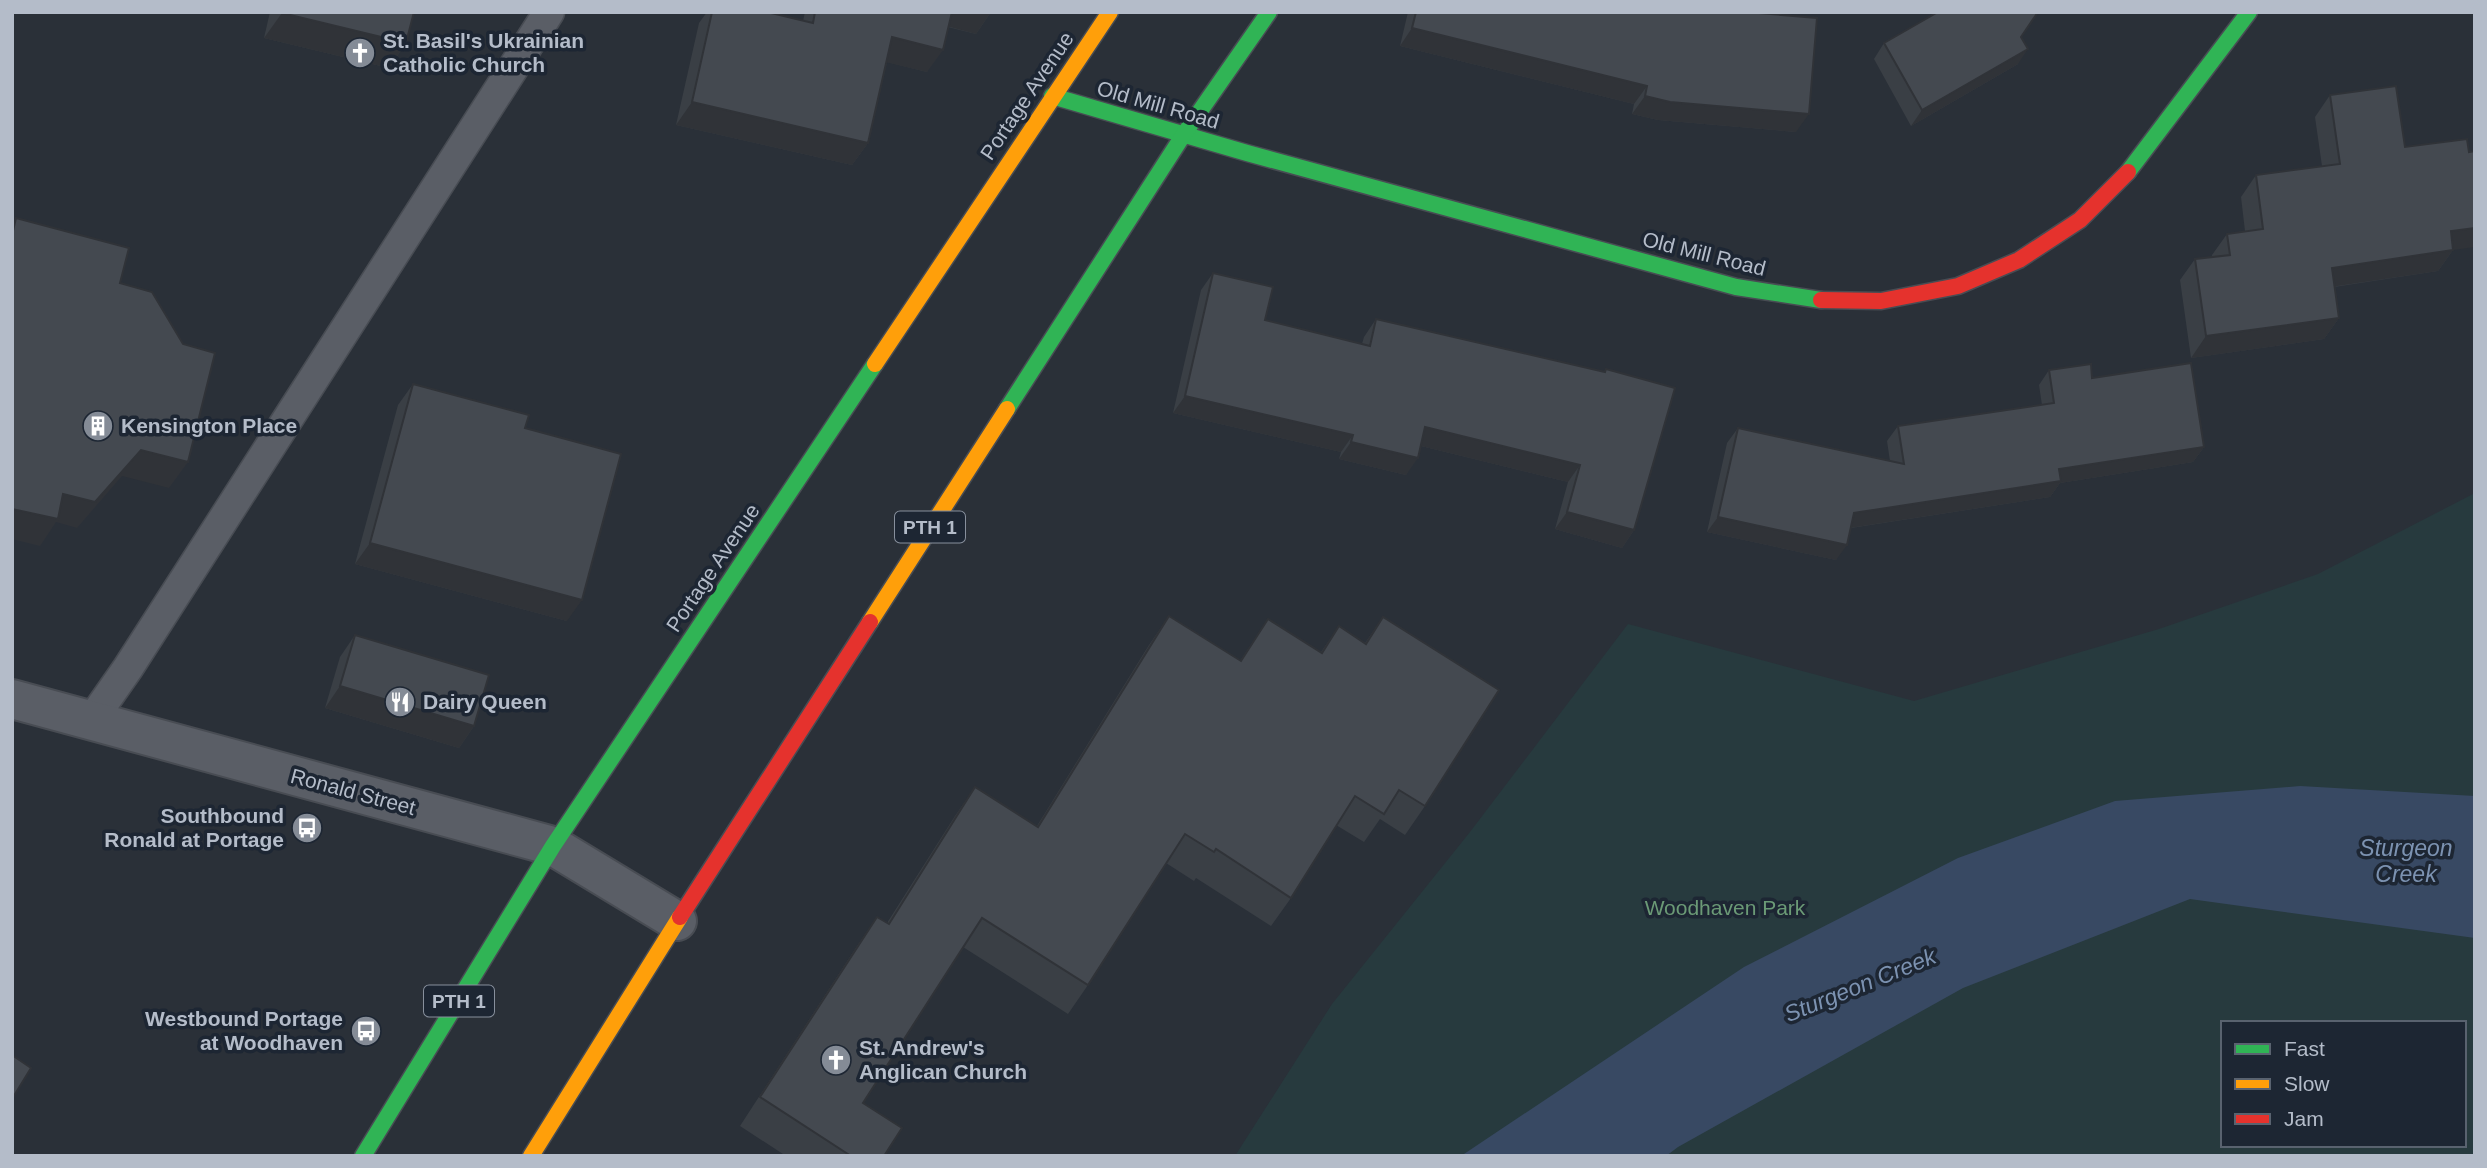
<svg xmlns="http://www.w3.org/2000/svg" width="2487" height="1168" viewBox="0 0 2487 1168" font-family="Arial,sans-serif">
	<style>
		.green { fill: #273a3e; fill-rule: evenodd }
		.water { fill: #384963 }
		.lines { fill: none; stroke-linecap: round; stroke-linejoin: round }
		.lane-casing { stroke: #484c53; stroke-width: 33 }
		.street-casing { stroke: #484c53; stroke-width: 42 }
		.fast-casing { stroke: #484c53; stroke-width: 19 }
		.slow-casing { stroke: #484c53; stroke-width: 19 }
		.jam-casing { stroke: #484c53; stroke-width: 19 }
		.lane { stroke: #5a5e66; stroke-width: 30 }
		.street { stroke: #5a5e66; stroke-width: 38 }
		.fast { stroke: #30b455; stroke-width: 16 }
		.slow { stroke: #ff9f0a; stroke-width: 16 }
		.jam { stroke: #e5322d; stroke-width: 16 }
		.wall { fill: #3a3f45 }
		.shaded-wall { fill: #303338 }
		.building { fill: #444950; stroke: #303338; stroke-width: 2 }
		.labels { text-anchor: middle; stroke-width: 7; stroke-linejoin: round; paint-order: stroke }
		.shield { fill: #1d2633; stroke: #878f9c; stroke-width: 2 }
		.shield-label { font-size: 19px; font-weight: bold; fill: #b4bcc9 }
		.poi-label { font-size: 21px; font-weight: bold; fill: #b4bcc9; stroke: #1d2633; text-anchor: start }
		.street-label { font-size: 21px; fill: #b4bcc9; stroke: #1d2633 }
		.park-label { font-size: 21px; fill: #6b9a76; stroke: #1d2633 }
		.water-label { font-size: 23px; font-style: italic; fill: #7c92b1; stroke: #1d2633 }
	</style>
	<rect width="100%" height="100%" fill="#2a3038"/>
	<path class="green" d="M2475 493V1156H1235L1332 1004 1470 832 1628 624 1914 701 2159 629 2318 574ZM2223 1023H2464V1145H2223Z"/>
	<path class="water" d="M2300 786 2475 796V938L2190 899 1963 988 1678 1147 1666 1156H1461L1744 967 1958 858 2115 801Z"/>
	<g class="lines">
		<g class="lane-casing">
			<path id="lane" d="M91 721 128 668 549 12"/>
		</g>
		<g class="street-casing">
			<path id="street" d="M12 699 553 846 677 921"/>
		</g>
		<g class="fast-casing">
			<g id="fast">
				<path d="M1052 96 1247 153 1736 287 1821 300"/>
				<path d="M2128 172 2249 12"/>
				<path d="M1007 409 1184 134 1269 12"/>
				<path d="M363 1156 553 846 875 364"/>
			</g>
		</g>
		<g class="slow-casing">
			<g id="slow">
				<path d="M875 364 1110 12"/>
				<path d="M870 622 1007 409"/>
				<path d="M531 1156 680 917"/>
			</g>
		</g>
		<g class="jam-casing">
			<g id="jam">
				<path d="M1821 300 1881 301 1958 286 2019 260 2080 220 2128 172"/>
				<path d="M680 917 870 622"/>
			</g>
		</g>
		<use href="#lane" class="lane"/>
		<use href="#street" class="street"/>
		<use href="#fast" class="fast"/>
		<use href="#slow" class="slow"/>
		<use href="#jam" class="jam"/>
	</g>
	<g class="wall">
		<path d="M270 12H414L406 43 389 68 264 38Z"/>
		<path d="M707 12H767L803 21 805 12H991L976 34 948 27 927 72 887 62 868 143 852 165 676 125 699 23Z"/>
		<path d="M1408 12H1747L1796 132 1658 120 1632 114 1634 104 1400 46Z"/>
		<path d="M2021 37 2018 64 1911 126 1874 59 1884 43Z"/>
		<path d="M2330 95 2453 250 2438 271 2334 287 2339 318 2324 339 2191 358 2180 280 2195 259 2212 257V255L2227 234 2245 231 2241 197 2256 175 2322 166 2315 117Z"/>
		<path d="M1213 273 1265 320 1362 344 1364 337 1376 319 1604 372 1606 369 1634 530 1622 548 1555 529 1568 482 1421 446 1406 475 1339 459 1341 452 1173 413 1201 290Z"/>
		<path d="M2049 370 2092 378 2204 447 2193 462 2060 483 2050 497 1851 528 1836 560 1707 532 1727 443 1738 428 1890 461 1887 441 1898 426 2042 405 2039 385Z"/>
		<path d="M413 384 525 428 567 621 355 564 398 405Z"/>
		<path d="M1169 616 1240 661 1268 619 1321 652 1339 626 1365 643 1383 617 1425 806 1405 835 1380 819 1364 842 1336 825 1291 898 1271 926 1196 878 1194 881 1166 863 1088 985 1068 1014 963 947 863 1103 884 1156H786L740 1126 857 946 877 917 887 923 955 816 975 787 1037 826 1149 645Z"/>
		<path d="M355 635 474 726 459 748 325 708 340 657Z"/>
	</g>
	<g class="shaded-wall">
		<path d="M947 12H991L976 34 939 24Z"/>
		<path d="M282 13 406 43 389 68 264 38Z"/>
		<path d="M1412 28 1647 86 1634 104 1400 46Z"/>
		<path d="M892 37 943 50 927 72 877 60Z"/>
		<path d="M2028 49 2018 64 1911 126 1922 110Z"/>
		<path d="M1645 96 1809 114 1796 132 1658 120 1632 114Z"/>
		<path d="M692 102 868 143 852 165 676 125Z"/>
		<path d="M2475 228V247L2453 250 2438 271 2317 289 2332 268 2451 231Z"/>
		<path d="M2339 318 2324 339 2191 358 2206 336Z"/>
		<path d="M1185 396 1353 435 1341 452 1173 413Z"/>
		<path d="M1425 427 1580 465 1568 482 1413 444Z"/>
		<path d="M1351 442 1418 458 1406 475 1339 459Z"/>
		<path d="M2204 447 2193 462 2060 483 2050 497 1843 529 1854 513 2059 469Z"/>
		<path d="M141 450 188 462 169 488 122 476 77 528 56 522 40 546 12 539V509L63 494Z"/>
		<path d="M1567 512 1634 530 1622 548 1555 529Z"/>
		<path d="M1718 517 1847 545 1836 560 1707 532Z"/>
		<path d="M370 543 582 600 567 621 355 564Z"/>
		<path d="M340 686 474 726 459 748 325 708Z"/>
	</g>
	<g class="building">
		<path d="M282 12H414L406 43 282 13Z"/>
		<path d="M712 12H767L813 23 815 12H952L943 50 892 37 868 143 692 102Z"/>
		<path d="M1416 12H1747L1817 18 1809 114 1670 102 1645 96 1647 86 1412 28Z"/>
		<path d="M1938 12H2038L2021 37 2028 49 1922 110 1884 43Z"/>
		<path d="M2396 86 2405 147 2467 139 2469 152 2475 151V228L2451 231 2453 250 2332 268 2339 318 2206 336 2195 259 2230 255 2227 234 2263 229 2256 175 2340 164 2330 95Z"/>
		<path d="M16 218 129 248 120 283 152 292 183 344 215 353 188 462 141 450 95 502 63 494 58 519 12 509V235Z"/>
		<path d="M1213 273 1273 287 1265 320 1370 346 1376 319 1605 372 1606 369 1675 388 1634 530 1567 512 1580 465 1425 427 1418 458 1351 442 1353 435 1185 396Z"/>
		<path d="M2191 363 2204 447 2059 469 2061 481 1854 513 1847 545 1718 517 1738 428 1904 464 1898 426 2054 403 2049 370 2091 364 2092 378Z"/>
		<path d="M413 384 529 415 525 428 621 454 582 600 370 543Z"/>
		<path d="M1169 616 1241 661 1268 619 1322 653 1339 626 1366 644 1383 617 1499 690 1425 806 1399 790 1384 814 1355 796 1291 898 1216 849 1214 852 1185 834 1088 985 982 918 863 1103 902 1128 884 1156H851L760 1097 877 917 889 924 975 787 1038 827Z"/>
		<path d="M355 635 489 675 474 726 340 686Z"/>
		<path d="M12 1055 31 1068 12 1099Z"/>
	</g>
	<defs>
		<g id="church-disc" transform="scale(1.575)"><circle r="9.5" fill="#848b96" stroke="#1d2633"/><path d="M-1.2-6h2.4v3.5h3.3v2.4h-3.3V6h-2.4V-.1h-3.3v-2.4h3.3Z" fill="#fff"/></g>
		<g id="building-disc" transform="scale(1.575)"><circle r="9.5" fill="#848b96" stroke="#1d2633"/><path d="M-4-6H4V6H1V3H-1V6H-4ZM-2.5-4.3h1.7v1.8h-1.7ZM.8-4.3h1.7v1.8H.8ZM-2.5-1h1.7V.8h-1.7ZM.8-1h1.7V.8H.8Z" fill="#fff"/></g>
		<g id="restaurant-disc" transform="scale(1.575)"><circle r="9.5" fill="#848b96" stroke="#1d2633"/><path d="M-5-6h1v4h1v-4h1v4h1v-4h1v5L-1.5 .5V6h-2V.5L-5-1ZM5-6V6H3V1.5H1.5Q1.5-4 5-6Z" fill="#fff"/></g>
		<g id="bus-disc" transform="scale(1.575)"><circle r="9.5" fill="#848b96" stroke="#1d2633"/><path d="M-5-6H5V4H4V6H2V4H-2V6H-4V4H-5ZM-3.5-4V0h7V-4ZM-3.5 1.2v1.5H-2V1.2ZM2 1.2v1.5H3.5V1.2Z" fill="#fff"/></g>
	</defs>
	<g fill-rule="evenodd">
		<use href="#church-disc" x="360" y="53"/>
		<use href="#building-disc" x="98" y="426"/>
		<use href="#restaurant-disc" x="400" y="702"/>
		<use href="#bus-disc" x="307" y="828"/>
		<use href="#bus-disc" x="366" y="1031"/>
		<use href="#church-disc" x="836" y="1060"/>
	</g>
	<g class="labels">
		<g class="shield">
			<rect x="895" y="511.5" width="70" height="31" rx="5"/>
			<rect x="424" y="985.5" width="70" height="31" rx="5"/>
		</g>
		<g class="shield-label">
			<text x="930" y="534">PTH 1</text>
			<text x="459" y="1008">PTH 1</text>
		</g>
		<g class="poi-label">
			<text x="383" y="48">St. Basil's Ukrainian<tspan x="383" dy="24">Catholic Church</tspan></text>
			<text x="121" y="433">Kensington Place</text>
			<text x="423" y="709">Dairy Queen</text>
			<text x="284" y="823" text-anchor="end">Southbound<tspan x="284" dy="24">Ronald at Portage</tspan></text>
			<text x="343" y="1026" text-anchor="end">Westbound Portage<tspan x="343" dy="24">at Woodhaven</tspan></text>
			<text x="859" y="1055">St. Andrew's<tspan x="859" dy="24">Anglican Church</tspan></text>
		</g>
		<g class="street-label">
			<text transform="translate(1027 96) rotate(-56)" y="7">Portage Avenue</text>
			<text transform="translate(1158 105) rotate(16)" y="7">Old Mill Road</text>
			<text transform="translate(1704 254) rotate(14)" y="7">Old Mill Road</text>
			<text transform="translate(713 568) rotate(-56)" y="7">Portage Avenue</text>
			<text transform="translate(353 792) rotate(15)" y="7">Ronald Street</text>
		</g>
		<g class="park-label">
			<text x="1725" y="915">Woodhaven Park</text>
		</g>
		<g class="water-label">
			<text x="2406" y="856">Sturgeon<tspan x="2406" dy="26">Creek</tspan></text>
			<text transform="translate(1860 985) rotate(-22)" y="8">Sturgeon Creek</text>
		</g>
	</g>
	<rect width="2487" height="1168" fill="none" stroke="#b4bcc9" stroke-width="28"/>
	<rect x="2221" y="1021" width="245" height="126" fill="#1d2633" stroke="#59626f" stroke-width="2"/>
	<rect x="2235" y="1044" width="35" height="10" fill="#30b455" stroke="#59626f" stroke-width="2"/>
	<text x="2284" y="1056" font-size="21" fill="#b4bcc9">Fast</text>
	<rect x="2235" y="1079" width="35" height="10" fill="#ff9f0a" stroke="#59626f" stroke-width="2"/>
	<text x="2284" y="1091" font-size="21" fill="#b4bcc9">Slow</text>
	<rect x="2235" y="1114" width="35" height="10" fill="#e5322d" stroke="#59626f" stroke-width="2"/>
	<text x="2284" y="1126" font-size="21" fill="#b4bcc9">Jam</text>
</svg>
